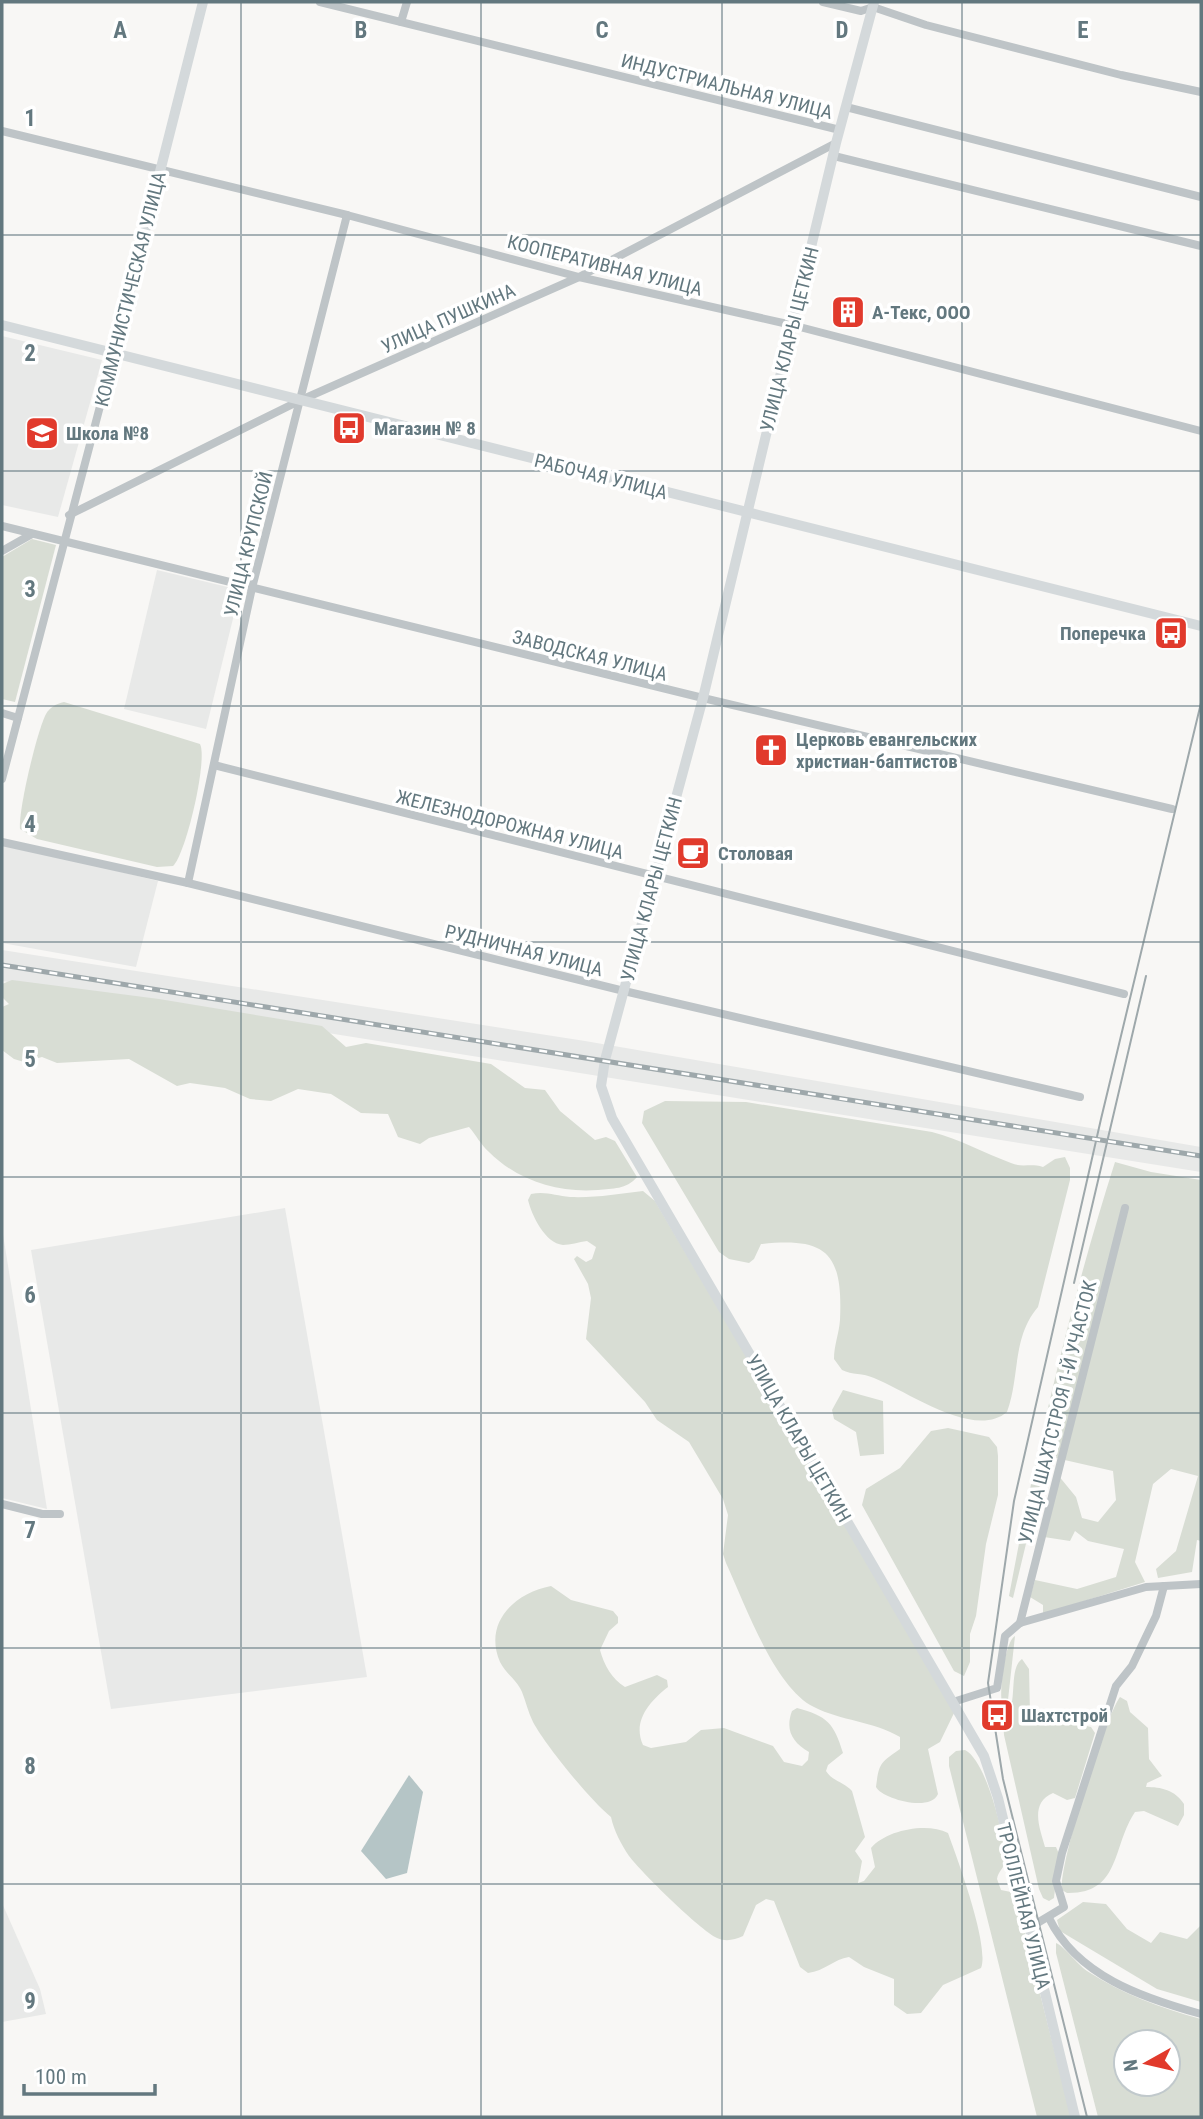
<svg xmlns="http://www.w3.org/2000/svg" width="1203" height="2119" viewBox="0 0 1203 2119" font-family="'Roboto Condensed',sans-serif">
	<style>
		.built { fill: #e8e9e8 }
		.green { fill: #d8ddd4; fill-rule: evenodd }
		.water { fill: #b5c5c6 }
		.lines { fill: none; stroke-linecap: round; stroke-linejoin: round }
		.street { stroke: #bec4c7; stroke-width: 8 }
		.secondary { stroke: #d4d9db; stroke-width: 10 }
		.tram { stroke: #9ea8ab; stroke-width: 2 }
		.rail-casing { stroke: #9ea8ab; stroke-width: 5 }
		.rail { stroke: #fff; stroke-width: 2.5; stroke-dasharray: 8; stroke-linecap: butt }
		.grid { fill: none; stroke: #63787f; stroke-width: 2; stroke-opacity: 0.55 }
		.labels { text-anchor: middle; stroke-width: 7; stroke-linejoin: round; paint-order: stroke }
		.street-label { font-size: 19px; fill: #63787f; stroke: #fff }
		.poi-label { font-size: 19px; font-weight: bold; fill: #63787f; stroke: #fff; text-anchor: start }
		.grid-label { font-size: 23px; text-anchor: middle; font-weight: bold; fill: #63787f; stroke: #fff; stroke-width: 7; stroke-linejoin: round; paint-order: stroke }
	</style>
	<rect width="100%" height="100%" fill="#f8f7f5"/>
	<g class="built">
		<path d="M2 336 102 360 58 517 2 505Z"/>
		<path d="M157 570 240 590 206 729 124 709Z"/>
		<path d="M2 843 158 881 136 967 2 943Z"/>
		<path d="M2 950 585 1041 1201 1147V1172L2 981Z"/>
		<path d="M285 1208 367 1677 111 1709 31 1250Z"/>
		<path d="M2 1228 47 1509 2 1498Z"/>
		<path d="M2 1903 40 1989 46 2014 2 2022Z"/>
	</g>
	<g class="green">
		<path d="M32 539 56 545 15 702 2 699V557Z"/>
		<path d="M64 702 200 744C208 759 186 854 173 866L157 867 37 839 20 829C18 811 37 731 46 714 50 707 56 704 64 702Z"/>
		<path d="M12 980 159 999 322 1026 346 1047 366 1043 491 1064 525 1088 545 1090 560 1111 595 1140 606 1137 615 1141 637 1177C626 1190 613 1188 598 1190 558 1193 518 1181 489 1152 481 1145 476 1135 469 1127L429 1138 420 1144 398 1137 388 1114 361 1113 331 1094 298 1089 271 1101 250 1099 225 1088 190 1083 177 1086 129 1059 57 1063 42 1057 24 1062 14 1059 2 1050V1007L9 1004 2 997V984Z"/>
		<path d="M665 1101 746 1102 932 1132C960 1139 984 1153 1011 1163 1022 1168 1031 1163 1043 1167L1055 1159 1065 1157 1070 1168V1180L1038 1307C1012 1337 1020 1377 1007 1412 974 1440 907 1391 874 1378 863 1373 852 1375 842 1370L834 1359C834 1345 839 1334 840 1320 843 1253 827 1237 761 1244L754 1259 749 1263 729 1259 719 1252 642 1123 644 1111Z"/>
		<path d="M1115 1162 1151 1172 1201 1180V1541L1197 1540 1192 1572 1158 1578 1156 1569 1176 1551 1198 1476 1171 1469 1153 1484 1135 1562 1145 1582 1043 1614V1605L1030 1597 1035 1580 1077 1589 1116 1577 1124 1549 1088 1541 1075 1531 1070 1541 1044 1537 1058 1475 1076 1497 1082 1518 1098 1522 1116 1500 1113 1471 1047 1456 1013 1598 1009 1596C1036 1450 1070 1303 1115 1162Z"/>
		<path d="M643 1191 655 1201 955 1711 940 1742 928 1749 938 1794C930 1813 881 1798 876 1787 879 1763 880 1763 900 1749V1737C873 1721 841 1721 814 1707 774 1687 745 1604 726 1563L723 1554 728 1515 723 1499 689 1442 657 1420 645 1402 586 1339 591 1298 588 1284 574 1259 577 1256 586 1262 592 1259 596 1247 587 1241C579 1242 570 1245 563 1245 545 1243 532 1216 528 1200L531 1194C546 1191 556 1196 570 1197 595 1198 619 1194 643 1191Z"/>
		<path d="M843 1390 883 1401 884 1454 860 1456 856 1432 834 1419 832 1410Z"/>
		<path d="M948 1428 989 1437 997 1447 998 1456V1495L986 1544 976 1616 970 1634V1662L964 1676 954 1671 862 1505 866 1489 900 1468 931 1431Z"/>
		<path d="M551 1586 571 1600 613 1611 618 1617V1623L609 1631 600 1650C604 1665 612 1679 625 1687L657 1675 667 1680 668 1687C650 1701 632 1721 643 1745L651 1748 686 1742 701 1730 724 1728 773 1746 784 1762 802 1766 808 1760 809 1752C792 1742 785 1730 792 1711L797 1708C827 1716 834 1723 843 1753L828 1765 826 1771C832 1781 844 1782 852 1791L865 1837 855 1851 862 1861 858 1883 864 1881 875 1867 871 1848C886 1830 927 1822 948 1833 957 1858 990 1946 981 1968L943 1985 921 2013 907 2014 894 2005V1979L864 1967 849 1957C834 1959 825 1971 808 1973L800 1967 774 1901 766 1899 756 1905 743 1936C734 1940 726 1942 717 1938 700 1930 641 1872 629 1856 621 1844 614 1831 611 1817 590 1800 546 1746 533 1722 528 1712 526 1702 522 1692 517 1680 506 1674 500 1662 483 1622 515 1593 551 1586Z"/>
		<path d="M1015 1636 1007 1709 1004 1711C997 1701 1004 1642 1015 1636Z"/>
		<path d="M1022 1659 1029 1669 1030 1713 1091 1727 1095 1733 1075 1798 1067 1800 1053 1793C1029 1803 1040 1829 1045 1847H1056L1059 1854 1054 1898 1049 1901 1043 1898 1039 1889 1004 1735 1003 1722C1020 1706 1007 1670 1022 1659Z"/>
		<path d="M1120 1697 1127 1701 1130 1712 1148 1728 1149 1759 1162 1776 1147 1783 1146 1787C1161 1787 1175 1790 1184 1804V1815L1178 1826 1144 1811 1135 1812C1112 1846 1121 1894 1067 1893L1062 1890C1058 1867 1105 1717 1120 1697Z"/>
		<path d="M956 1751 965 1750C986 1760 1005 1836 1005 1860 1005 1868 998 1871 997 1879L1001 1890 1011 1892 1016 1898 1071 2117H1037L949 1766V1757Z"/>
		<path d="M1083 1902 1106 1904 1127 1929 1151 1943 1160 1932 1187 1939 1201 1925V2002L1157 1989 1060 1931 1057 1920Z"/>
		<path d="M1056 1943C1064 1946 1077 1964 1087 1971 1123 1994 1160 2008 1201 2019V2117H1098L1056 1953ZM1126 2042H1168V2084H1126Z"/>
	</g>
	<path class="water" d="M409 1775 423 1792 407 1873 386 1879 361 1851Z"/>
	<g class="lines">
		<g class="street">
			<path d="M320 2 840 130"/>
			<path d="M823 2 861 11 873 7 926 25 1121 75 1201 92"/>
			<path d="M401 22 407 2"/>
			<path d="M846 107 1201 197"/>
			<path d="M2 131 347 215 579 277 792 325 1201 431"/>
			<path d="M834 156 1201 246"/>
			<path d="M69 515 301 400 579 277 836 143"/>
			<path d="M2 526 703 698 1172 809"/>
			<path d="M2 551 32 534"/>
			<path d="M2 713 18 718"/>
			<path d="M214 765 1124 994"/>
			<path d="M2 779 114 353"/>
			<path d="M2 842 188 883 624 991 1080 1097"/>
			<path d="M188 883 252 588 347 215"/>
			<path d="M2 1504 42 1514H60"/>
			<path d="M1020 1623 1125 1208"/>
			<path d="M953 1702 997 1688 1005 1636 1020 1623 1146 1587 1201 1584"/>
			<path d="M1049 1918C1077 1976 1143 1998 1201 2014"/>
			<path d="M1029 1928 1064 1907 1056 1881 1062 1853 1116 1686 1132 1666 1156 1616 1164 1586"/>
		</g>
		<g class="secondary">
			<path d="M874 2 836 143 703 698 605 1060 601 1086 612 1118 984 1756 998 1798 1075 2117"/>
			<path d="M2 325 1201 626"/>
			<path d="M114 353 203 2"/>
		</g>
		<g class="tram">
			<path d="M1074 1283 1146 976"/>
			<path d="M1087 2117 1003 1779 988 1683 1014 1501 1101 1119 1201 703"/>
		</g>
		<g class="rail-casing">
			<path id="rail" d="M2 965 1201 1156"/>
		</g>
		<use href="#rail" class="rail"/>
	</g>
	<path class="grid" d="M241 2V2117M481 2V2117M722 2V2117M962 2V2117M2 235H1201M2 471H1201M2 706H1201M2 942H1201M2 1177H1201M2 1413H1201M2 1648H1201M2 1884H1201"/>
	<defs>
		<g id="building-square" transform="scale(1.75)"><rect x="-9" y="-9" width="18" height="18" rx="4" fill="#e13a2c" stroke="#fff"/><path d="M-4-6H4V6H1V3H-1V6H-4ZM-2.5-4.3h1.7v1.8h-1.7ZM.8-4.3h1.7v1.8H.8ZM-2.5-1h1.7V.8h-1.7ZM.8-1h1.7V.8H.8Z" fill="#fff"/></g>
		<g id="bus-square" transform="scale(1.75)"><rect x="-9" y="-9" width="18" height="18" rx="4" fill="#e13a2c" stroke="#fff"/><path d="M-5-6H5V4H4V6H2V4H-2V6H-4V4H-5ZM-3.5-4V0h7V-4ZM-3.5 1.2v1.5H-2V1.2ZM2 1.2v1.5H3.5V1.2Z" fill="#fff"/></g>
		<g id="school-square" transform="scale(1.75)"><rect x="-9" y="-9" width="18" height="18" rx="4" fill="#e13a2c" stroke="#fff"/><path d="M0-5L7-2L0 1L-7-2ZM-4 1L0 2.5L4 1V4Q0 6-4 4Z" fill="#fff"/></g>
		<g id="church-square" transform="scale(1.75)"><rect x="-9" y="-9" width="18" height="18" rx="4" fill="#e13a2c" stroke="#fff"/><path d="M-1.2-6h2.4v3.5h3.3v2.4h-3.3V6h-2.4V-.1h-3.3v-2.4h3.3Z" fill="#fff"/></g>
		<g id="cafe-square" transform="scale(1.75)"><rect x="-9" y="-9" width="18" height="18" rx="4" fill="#e13a2c" stroke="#fff"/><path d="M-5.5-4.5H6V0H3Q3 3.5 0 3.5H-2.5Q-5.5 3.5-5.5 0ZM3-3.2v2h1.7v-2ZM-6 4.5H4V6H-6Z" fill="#fff"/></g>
	</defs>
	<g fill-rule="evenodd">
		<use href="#building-square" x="848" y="312"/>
		<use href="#bus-square" x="349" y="428"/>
		<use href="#school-square" x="42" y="433"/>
		<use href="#bus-square" x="1171" y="633"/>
		<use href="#church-square" x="771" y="750"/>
		<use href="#cafe-square" x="693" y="853"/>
		<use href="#bus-square" x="997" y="1715"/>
	</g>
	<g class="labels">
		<g class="street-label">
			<text transform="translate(727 86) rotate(14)" y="7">ИНДУСТРИАЛЬНАЯ УЛИЦА</text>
			<text transform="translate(605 265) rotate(14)" y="7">КООПЕРАТИВНАЯ УЛИЦА</text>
			<text transform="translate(130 289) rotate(-76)" y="7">КОММУНИСТИЧЕСКАЯ УЛИЦА</text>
			<text transform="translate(448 318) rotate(-24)" y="7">УЛИЦА ПУШКИНА</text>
			<text transform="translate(789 339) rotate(-76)" y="7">УЛИЦА КЛАРЫ ЦЕТКИН</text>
			<text transform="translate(601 476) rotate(14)" y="7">РАБОЧАЯ УЛИЦА</text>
			<text transform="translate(248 544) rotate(-76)" y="7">УЛИЦА КРУПСКОЙ</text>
			<text transform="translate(590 655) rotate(14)" y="7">ЗАВОДСКАЯ УЛИЦА</text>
			<text transform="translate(510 824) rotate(14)" y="7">ЖЕЛЕЗНОДОРОЖНАЯ УЛИЦА</text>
			<text transform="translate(651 889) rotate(-75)" y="7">УЛИЦА КЛАРЫ ЦЕТКИН</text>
			<text transform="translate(524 950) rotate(14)" y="7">РУДНИЧНАЯ УЛИЦА</text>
			<text transform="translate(1057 1412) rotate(-76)" y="7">УЛИЦА ШАХТСТРОЯ 1-Й УЧАСТОК</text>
			<text transform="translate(799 1438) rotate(60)" y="7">УЛИЦА КЛАРЫ ЦЕТКИН</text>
			<text transform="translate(1024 1906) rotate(76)" y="7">ТРОЛЛЕЙНАЯ УЛИЦА</text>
		</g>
		<g class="poi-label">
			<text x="872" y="319">А-Текс, ООО</text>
			<text x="374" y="435">Магазин № 8</text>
			<text x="66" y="440">Школа №8</text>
			<text x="1146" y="640" text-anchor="end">Поперечка</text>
			<text x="796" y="746">Церковь евангельских<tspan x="796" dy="22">христиан-баптистов</tspan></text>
			<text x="718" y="860">Столовая</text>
			<text x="1021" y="1722">Шахтстрой</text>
		</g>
	</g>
	<g class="grid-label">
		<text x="120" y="38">A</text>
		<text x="361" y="38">B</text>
		<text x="602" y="38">C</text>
		<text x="842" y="38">D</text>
		<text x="1083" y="38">E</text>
		<text x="30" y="126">1</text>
		<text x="30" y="361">2</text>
		<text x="30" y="597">3</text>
		<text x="30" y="832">4</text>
		<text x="30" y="1067">5</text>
		<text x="30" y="1303">6</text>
		<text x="30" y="1538">7</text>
		<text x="30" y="1774">8</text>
		<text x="30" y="2009">9</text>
	</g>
	<rect width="1203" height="2119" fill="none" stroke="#63787f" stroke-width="7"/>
	<g transform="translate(1147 2063) rotate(262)"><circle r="33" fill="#ffffff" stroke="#c1c9cc" stroke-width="2"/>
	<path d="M0-5L12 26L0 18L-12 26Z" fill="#e13a2c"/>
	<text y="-10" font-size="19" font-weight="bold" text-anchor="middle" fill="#63787f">N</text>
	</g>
	<path d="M24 2084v10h131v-10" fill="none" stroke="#63787f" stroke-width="3.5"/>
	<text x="35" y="2084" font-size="21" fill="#63787f" stroke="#ffffff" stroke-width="5" paint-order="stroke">100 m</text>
</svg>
